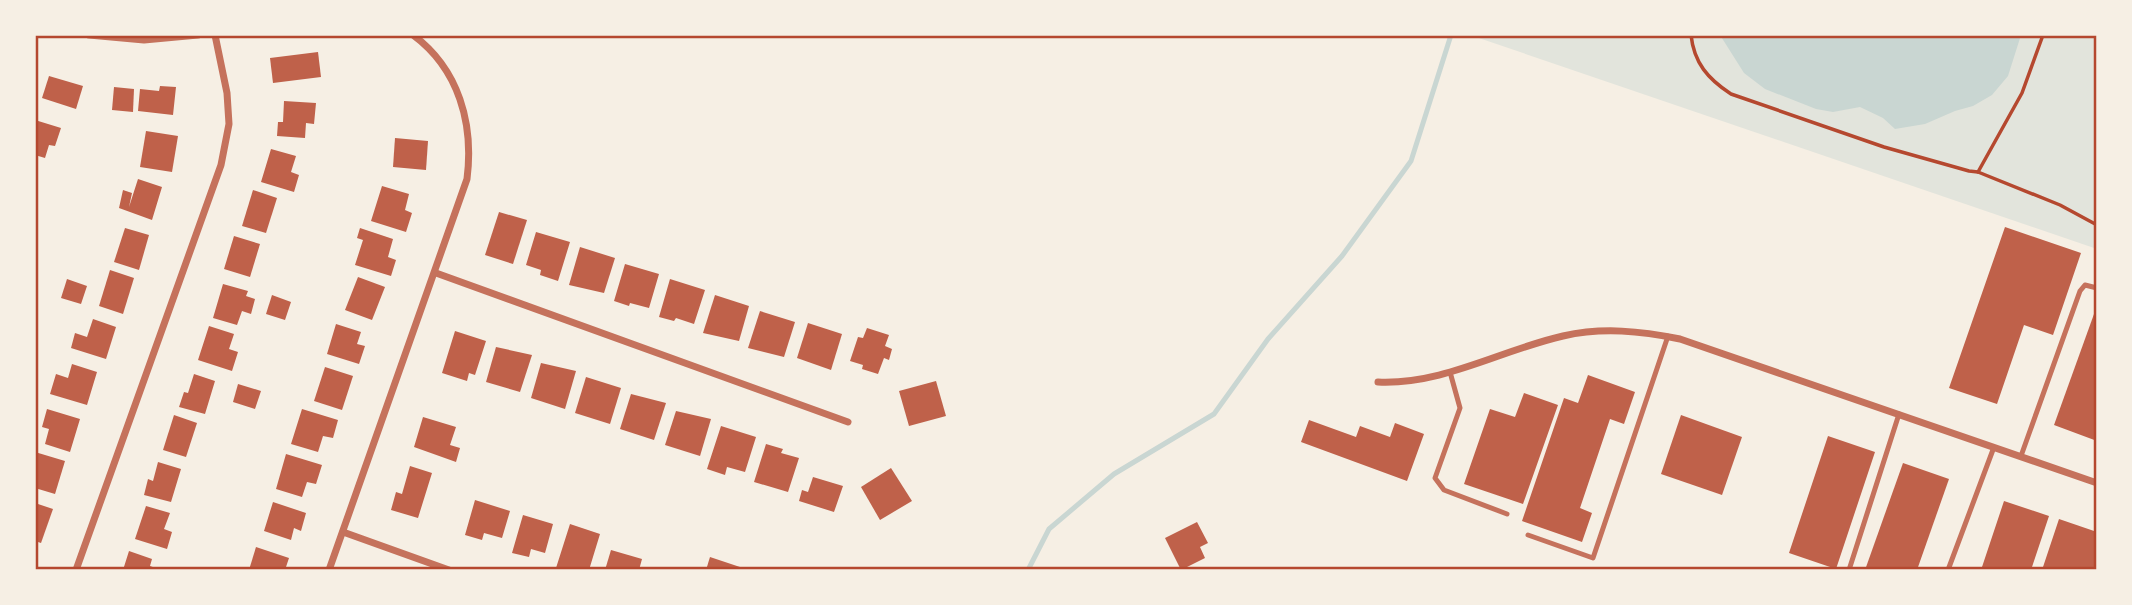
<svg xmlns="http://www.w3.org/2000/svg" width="2132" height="605" viewBox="0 0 2132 605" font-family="Raleway,sans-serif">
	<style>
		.green { fill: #e2e4dc }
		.water { fill: #c9d6d2 }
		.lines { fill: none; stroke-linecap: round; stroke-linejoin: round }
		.stream { stroke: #c9d6d2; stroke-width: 5 }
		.building { fill: #bf614a }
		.path { stroke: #b5482f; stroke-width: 3.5 }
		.service { stroke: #c5725c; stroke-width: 5 }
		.minor { stroke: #c5725c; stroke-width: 7 }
		.neatline { fill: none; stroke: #b5482f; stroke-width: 2.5 }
	</style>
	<rect width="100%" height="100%" fill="#f6efe4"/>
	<path class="green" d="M1470 35H2097V249Z"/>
	<path class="water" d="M1720 35H2021L2008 76 1992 95 1973 106 1955 111 1925 124 1895 129 1883 118 1860 107 1833 112 1816 109 1765 89 1744 73Z"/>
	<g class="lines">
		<path class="stream" d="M1028 570 1049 529 1114 474 1214 414 1268 339 1342 256 1411 161 1451 35"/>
	</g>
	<g class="building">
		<path d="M318 52 321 77 273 83 270 58Z"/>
		<path d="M49 76 83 86 76 109 42 98Z"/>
		<path d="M160 86 176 87 173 115 138 111 140 89 159 91Z"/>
		<path d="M114 87 134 89 133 112 112 110Z"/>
		<path d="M284 101 316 103 314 124 306 123 305 138 277 136 278 122H283Z"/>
		<path d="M35 120 61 128 55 146 49 145 45 158 35 155Z"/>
		<path d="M146 131 178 136 172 172 140 167Z"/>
		<path d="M395 138 428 141 426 170 393 167Z"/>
		<path d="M271 149 296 156 291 172 299 175 294 192 261 182Z"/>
		<path d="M138 179 162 187 152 220 119 208 123 190 132 193 129 207Z"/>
		<path d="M382 186 409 194 405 210 412 213 406 232 371 221Z"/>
		<path d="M253 190 277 198 266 233 242 226Z"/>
		<path d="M499 212 527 220 513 264 485 255Z"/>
		<path d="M2005 227 2081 253 2053 335 2024 325 1997 404 1949 388Z"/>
		<path d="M125 228 149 235 139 270 114 262Z"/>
		<path d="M360 228 393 239 388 257 396 260 391 276 355 265 363 240 357 238Z"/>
		<path d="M536 232 570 242 558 281 540 275 541 270 526 265Z"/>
		<path d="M234 236 260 244 250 277 224 269Z"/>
		<path d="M580 247 615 258 604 293 569 285Z"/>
		<path d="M625 264 659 274 649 308 630 303 629 306 614 301Z"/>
		<path d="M110 270 134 278 123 314 99 306Z"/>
		<path d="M358 277 385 287 372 320 345 310Z"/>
		<path d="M67 279 87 286 81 304 61 298Z"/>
		<path d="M670 279 705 290 694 324 676 318 674 321 659 317Z"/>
		<path d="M223 284 248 291 246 296 255 299 251 314 242 311 237 325 213 318Z"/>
		<path d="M272 295 291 302 285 320 266 314Z"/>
		<path d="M715 295 749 306 739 341 703 333Z"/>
		<path d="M760 311 795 322 784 357 748 348Z"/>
		<path d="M2094 314 2097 315V441L2054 425Z"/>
		<path d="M93 319 116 327 106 359 71 348 75 333 87 337Z"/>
		<path d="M808 323 842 334 831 370 797 358Z"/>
		<path d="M336 324 361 332 357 344 365 346 359 364 327 354Z"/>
		<path d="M209 326 234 334 229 349 238 352 232 371 198 360Z"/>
		<path d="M867 328 889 335 885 346 892 349 889 360 884 358 878 374 862 369 863 365 850 361 858 337 863 338Z"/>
		<path d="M455 331 486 341 475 375 469 373 467 381 442 373Z"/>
		<path d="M496 347 532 355 520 392 486 382Z"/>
		<path d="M541 363 576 371 565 409 531 398Z"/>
		<path d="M72 364 97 372 87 405 50 394 56 374 68 378Z"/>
		<path d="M325 367 353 376 342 410 314 401Z"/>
		<path d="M194 374 215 381 205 414 179 407 184 392 188 393Z"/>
		<path d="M1588 375 1635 392 1624 424 1610 419 1580 508 1592 513 1582 542 1522 521 1564 398 1578 403Z"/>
		<path d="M586 377 621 388 610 424 575 413Z"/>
		<path d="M936 381 946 416 909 426 899 391Z"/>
		<path d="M238 384 261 391 255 409 233 402Z"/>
		<path d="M1524 393 1558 405 1523 504 1464 484 1490 409 1515 417Z"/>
		<path d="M631 394 666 403 654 440 620 429Z"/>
		<path d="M47 409 80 419 70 452 45 444 49 429 42 427Z"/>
		<path d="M302 409 338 420 333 438 323 436 318 452 291 444Z"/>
		<path d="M676 411 711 419 700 456 665 445Z"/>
		<path d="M174 415 197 423 186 457 163 450Z"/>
		<path d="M1681 415 1742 437 1722 495 1661 474Z"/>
		<path d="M423 417 456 427 450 445 460 448 456 462 414 447Z"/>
		<path d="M1309 420 1356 437 1360 426 1390 437 1395 423 1424 434 1407 481 1301 442Z"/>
		<path d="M721 426 756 437 745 472 727 467 725 475 707 469Z"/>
		<path d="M1828 436 1875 452 1836 569 1789 553Z"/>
		<path d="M766 444 783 449 781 453 799 458 788 492 754 482Z"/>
		<path d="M35 452 65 461 55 494 35 488Z"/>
		<path d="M286 454 322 465 316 484 307 482 302 497 276 489Z"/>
		<path d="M158 462 181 469 171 502 144 495 148 479 153 481Z"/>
		<path d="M1903 463 1949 479 1917 570H1865Z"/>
		<path d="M410 466 432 473 418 518 391 510 396 492 402 494Z"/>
		<path d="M891 468 912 501 880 520 861 487Z"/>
		<path d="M813 477 843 486 834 512 799 501 802 490 808 492Z"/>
		<path d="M475 500 510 511 502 538 484 533 482 540 465 535Z"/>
		<path d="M2004 501 2049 516 2031 570H1981Z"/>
		<path d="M273 502 306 513 301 531 294 528 291 540 264 531Z"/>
		<path d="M35 503 53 509 41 543 35 541Z"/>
		<path d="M146 506 170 513 164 529 172 532 167 549 135 539Z"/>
		<path d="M523 515 553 524 545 553 531 549 529 557 512 553Z"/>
		<path d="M2059 519 2097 532 2096 570H2042Z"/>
		<path d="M1197 522 1208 543 1200 547 1205 558 1181 570 1165 538Z"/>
		<path d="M570 524 600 534 589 570 575 567 574 570 556 568Z"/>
		<path d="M256 547 289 558 285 570H249Z"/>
		<path d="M611 550 642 559 639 570H605Z"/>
		<path d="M129 551 152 559 150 566 161 570H123Z"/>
		<path d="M710 557 740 567 739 570H706Z"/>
	</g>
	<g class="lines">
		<g class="path">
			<path d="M1691 35C1694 63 1708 79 1731 94L1884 147 1969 171 1978 172 2060 205 2097 225"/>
			<path d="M1978 172 2022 93 2043 35"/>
		</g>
		<g class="service">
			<path d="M1450 372 1460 408 1435 478 1444 490 1507 514"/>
			<path d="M2021 456 2080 291 2085 285 2097 288"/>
			<path d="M1528 535 1593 558 1668 336"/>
			<path d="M1849 570 1899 414"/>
			<path d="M1948 570 1994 447"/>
		</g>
		<g class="minor">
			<path d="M89 35 144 40 198 35"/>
			<path d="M436 273 848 422"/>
			<path d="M1378 382C1443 385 1501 350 1563 336 1603 327 1641 331 1680 339L2097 483"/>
			<path d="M343 532 449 570"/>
			<path d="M76 570 221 165 229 124 227 93 215 35"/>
			<path d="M329 570 467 179C474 124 459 69 413 35"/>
		</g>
	</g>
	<rect width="2132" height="605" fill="none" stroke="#f6efe4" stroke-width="74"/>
	<rect x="37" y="37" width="2058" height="531" class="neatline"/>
</svg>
